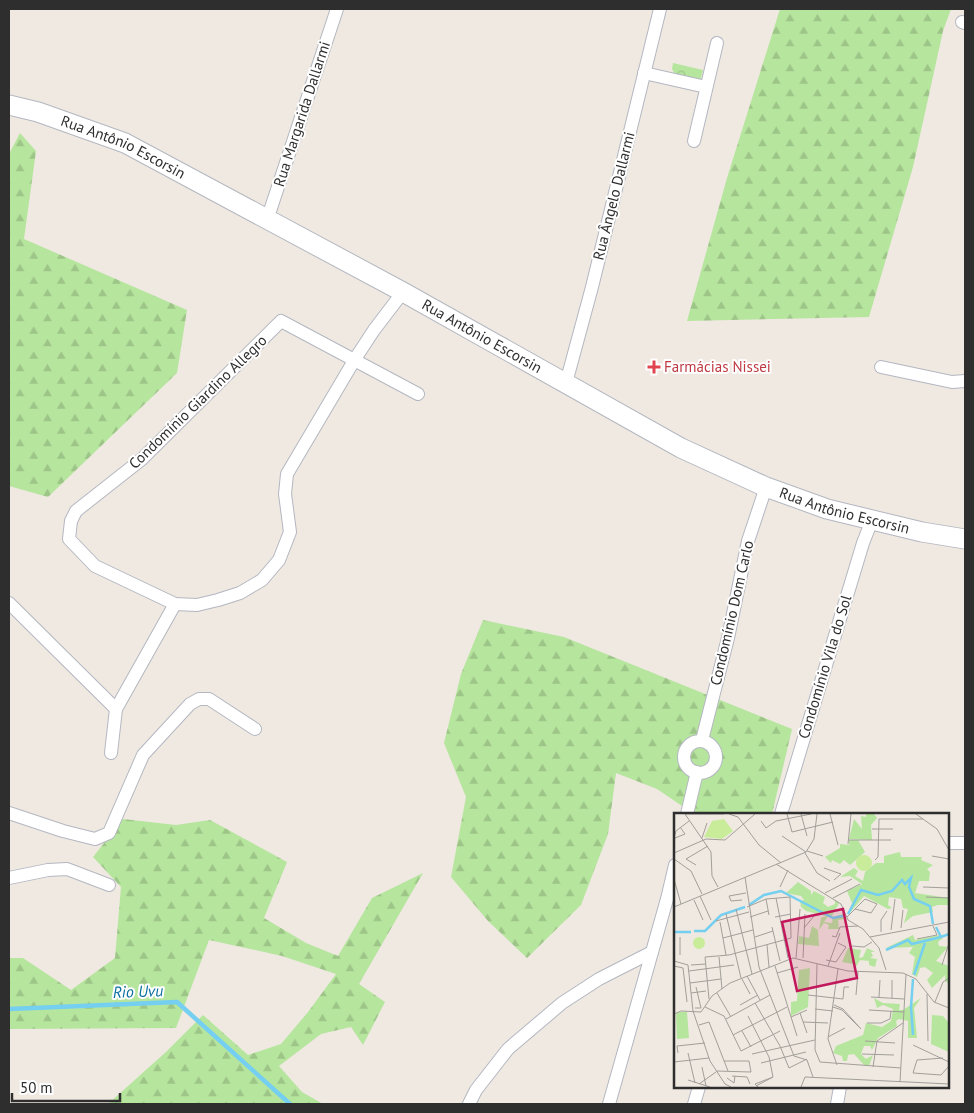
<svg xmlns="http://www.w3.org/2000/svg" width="974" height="1113" viewBox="0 0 974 1113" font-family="'PT Sans',sans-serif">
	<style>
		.forest { fill: url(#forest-firs) }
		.park { fill: url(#park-crowns) }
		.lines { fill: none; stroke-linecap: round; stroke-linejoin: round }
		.stream { stroke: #75cff0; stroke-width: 4.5 }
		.street-casing { stroke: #b4b7c1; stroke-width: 14 }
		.secondary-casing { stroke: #b4b7c1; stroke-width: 21 }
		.street { stroke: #fff; stroke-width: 12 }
		.secondary { stroke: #fff; stroke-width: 19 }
		.health-dot { fill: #e0444e; stroke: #fff; stroke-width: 2 }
		.labels { text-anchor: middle; stroke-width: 4; stroke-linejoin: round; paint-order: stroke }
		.street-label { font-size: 15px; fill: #2e2e2e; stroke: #fff }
		.health-label { font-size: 15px; fill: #be3a42; stroke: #fff; text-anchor: start }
		.water-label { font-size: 16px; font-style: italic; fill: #0d6fa3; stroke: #fff }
		.inset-river { fill: none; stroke: #75cff0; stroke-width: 2.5 }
		.inset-road { fill: none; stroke: #a29e99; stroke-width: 1 }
		.view { fill: #c2185b; fill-opacity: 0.15; stroke: #c2185b; stroke-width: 2.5 }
		.inset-edge { fill: none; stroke: #2e2e2e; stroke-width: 2.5 }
	</style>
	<defs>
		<pattern id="forest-firs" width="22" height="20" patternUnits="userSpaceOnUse" patternTransform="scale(1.25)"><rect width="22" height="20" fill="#b6e59e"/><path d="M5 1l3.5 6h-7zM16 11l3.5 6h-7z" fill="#9dc588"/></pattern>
		<pattern id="park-crowns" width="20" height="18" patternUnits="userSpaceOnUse" patternTransform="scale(1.25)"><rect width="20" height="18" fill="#b6e59e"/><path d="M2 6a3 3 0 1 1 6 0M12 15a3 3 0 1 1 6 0" fill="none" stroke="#9dc588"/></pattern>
	</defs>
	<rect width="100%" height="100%" fill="#efe9e1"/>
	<g class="forest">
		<path d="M780 9H951L943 31 913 167 869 317 687 321 727 178Z"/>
		<path d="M20 133 36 151 24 239 187 310 177 373 48 497 9 486V154Z"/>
		<path d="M483 620 564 637 792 729 772 814H694L657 789 616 773 608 834 581 905 527 958 488 921 451 877 466 797 444 743 461 674Z"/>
		<path d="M123 819 176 825 210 820 287 862 264 918 306 943 338 956 372 898 423 873 359 984 385 1002 363 1045 351 1027 321 1034 279 1066 302 1092 323 1104H108L167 1051 203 1015 248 1055 281 1044 308 1012 336 974 282 956 209 940 176 1028 9 1029V958H23L71 990 115 958 121 887 93 857Z"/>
	</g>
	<path class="park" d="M673 63 703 70 699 86 675 74 672 69Z"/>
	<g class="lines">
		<path class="stream" d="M9 1009 177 1002 290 1104"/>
		<g class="street-casing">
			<g id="street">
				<path d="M962 22 965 23"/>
				<path d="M644 73 706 87"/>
				<path d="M694 141 717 43"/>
				<path d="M267 220 337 9"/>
				<path d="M403 292 374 330 355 359 287 474 285 494 290 532 279 560 262 580 240 593 218 600 197 605 175 604 95 566 69 539 71 521 76 511 142 459 281 321 418 394"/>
				<path d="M881 367 952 382 965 381"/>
				<path d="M566 383 592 287 660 9"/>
				<path d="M9 603 116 709"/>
				<path d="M702 740 728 638 748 541 766 487"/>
				<circle cx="700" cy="757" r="16"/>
				<path d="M111 753 116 709 175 604"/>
				<path d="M9 813 63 831 95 839 109 833 143 755 190 704 199 699H209L255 729"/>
				<path d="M687 814 697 772"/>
				<path d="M781 814 863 543 872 520"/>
				<path d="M948 843H965"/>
				<path d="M9 878 48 870 67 869 109 885"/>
				<path d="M469 1104 476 1090 508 1049 562 1003 599 979 652 952"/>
				<path d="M609 1104 667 899 675 865"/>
				<path d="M694 1104 699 1087"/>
				<path d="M837 1104 840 1087"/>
			</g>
		</g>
		<g class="secondary-casing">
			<g id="secondary">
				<path id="s1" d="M9 105 38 112 125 143 403 292 681 448 766 487 827 509 922 532 965 539"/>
			</g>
		</g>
		<use href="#street" class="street"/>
		<use href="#secondary" class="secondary"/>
	</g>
	<path class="health-dot" d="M651.5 359.5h5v5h5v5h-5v5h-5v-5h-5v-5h5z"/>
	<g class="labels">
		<g class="street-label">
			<text transform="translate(302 114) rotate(-72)" y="5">Rua Margarida Dallarmi</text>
			<text dy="5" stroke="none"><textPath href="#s1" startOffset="122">Rua Antônio Escorsin</textPath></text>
			<text transform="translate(614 196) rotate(-76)" y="5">Rua Ângelo Dallarmi</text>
			<text dy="5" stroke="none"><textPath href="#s1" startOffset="528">Rua Antônio Escorsin</textPath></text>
			<text transform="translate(198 402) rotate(-44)" y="5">Condomínio Giardino Allegro</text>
			<text dy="5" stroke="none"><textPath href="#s1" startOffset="932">Rua Antônio Escorsin</textPath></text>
			<text transform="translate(732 613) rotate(-77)" y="5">Condomínio Dom Carlo</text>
			<text transform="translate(825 667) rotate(-73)" y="5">Condomínio Vila do Sol</text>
		</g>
		<g class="health-label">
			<text x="664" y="372">Farmácias Nissei</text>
		</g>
		<g class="water-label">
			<text transform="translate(138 991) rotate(-2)" y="6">Rio Uvu</text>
		</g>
	</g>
	<g transform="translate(674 813)">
		<rect width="275" height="275" fill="#efe9e1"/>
		<path d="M192 1H200L203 5 197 12 198 27 175 26 180 6 188 16 187 3 192 4ZM226 39 227 44H248L247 47 259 52 253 56 256 59 255 68H245L241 80 275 85V92H264L258 94 259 99 239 103 230 110 234 96 229 95 227 86 215 84 214 92 218 95 214 96 190 83 174 102 178 90 173 78 188 71 176 63 166 64 180 55 184 58 181 63 189 68 191 59 202 50H210V43ZM124 69 137 78V82L140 78 151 84 149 90 154 94 161 91V87L165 90 157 105 154 103 150 109 158 110 159 104 169 101 171 106 164 107 165 116H154L155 112 150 110 145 117 147 105 152 103 132 98 127 94 126 88 130 87 127 83 112 80ZM138 113 144 117 145 133 124 131 125 123 135 125ZM239 122 241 127 266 122 269 125 264 129 265 133 274 134 262 148 275 153V171L271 168V162L258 175 253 167 259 160 251 154 246 155 243 164 238 161 241 144 235 140 239 134 212 135ZM174 135 187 137 185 145 189 144 193 135 201 139H197L199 143 196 145 203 146 201 154 195 152V148L186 147 180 157 179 151 168 149ZM136 155 134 194 117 203V189L123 188 125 157ZM200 185 209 190 226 191 225 197H229L247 185 240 195 243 225H234V208L225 206 222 208 223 213 204 225 198 237 196 233H190L187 241 192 246 199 242 195 253 190 252 180 241 174 242 173 248H169L168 243 159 240 162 233 189 222 192 210 208 214 217 208 219 196 209 192 203 195ZM5 199H13L15 225 3 226 2 201ZM258 202 269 203 274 209 275 239 257 231Z" fill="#b6e59e"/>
		<path d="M175 27H184L191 39 176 52 170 47 166 51 158 47 157 50 151 44 166 35V31L175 32Z" fill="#b6e59e"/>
		<path d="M50 6 59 18 48 26 30 24 38 8ZM182 50a8 8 0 1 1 16 0a8 8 0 1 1-16 0ZM19 130a6 6 0 1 1 12 0a6 6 0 1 1-12 0Z" fill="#c9ec9a"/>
		<path class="inset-river" d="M75 92 90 82 107 78 159 105 169 103M174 101 187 77 204 82 218 78 228 67 231 71 237 65 235 74 240 86 256 93 259 111M262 114 267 124 275 121M20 118H31L47 102 71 94M0 119H17M212 137 234 127 238 131 267 124M240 162 251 130M239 166 237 194 239 222"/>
		<path class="inset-road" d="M11 1 37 39 38 63 44 74M11 1H50M55 1 64 4 85 32 107 50M113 1 118 19 159 9M127 1 133 23M156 1 164 32M242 1 263 16 275 37M87 8 92 15 102 8 137 1M198 16H219M108 23 132 39M0 25 2 18 15 8M1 25 11 21 6 14M28 25 33 10M175 27H217M174 31 177 1M133 38 149 43M0 40 32 26 51 27 81 1M131 40 143 60 156 68M258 43 275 46M0 46 17 58 28 81M201 47 204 44 205 6H249M102 51 167 91 174 107 189 116 205 135 212 157M22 52 12 46 34 33M150 55 167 61 160 67M71 64 85 154 120 243 133 247 139 264M0 66 7 91M106 74 114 57M249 74 275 75M151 80 178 66M26 83 37 107M252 84 275 85M102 85 114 145M159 85 186 71M92 86 95 102M20 87 29 107M68 87 57 88 55 83 72 80M0 94 132 39 140 26 143 1M62 96 78 161M52 101 67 165M76 104 94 98M101 104 117 101M173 104 191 86 203 91 197 100 181 96M42 108 75 99M46 109 52 142M98 114 106 148M130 115 140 103M227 115 229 97M217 117 221 86M207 119V107L213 98M158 123 162 124 166 114 184 113M81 124 99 118M196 124 275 109M49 125 79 117M243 126 263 122 259 113M93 132 95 154M178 133 190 134 198 129M6 142V124M45 144 48 176M122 145 126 96M129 145 131 101M152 147 162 149 172 134 164 130M0 148 14 152 19 198 36 248 51 271 57 274M143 151 141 237 146 249 227 255M17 152 32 151M268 152 275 130M0 153 9 155 13 189M101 153 123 223M154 153 166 120M15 158 60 152M103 160 124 154M73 163 86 187M68 166 76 181M16 170 47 166M17 180 32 178M43 180 57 204M253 181 254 228M134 182 169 186 170 174H175M182 182 184 159M197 184 230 186M205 184 206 167M218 185V167M35 186 31 144 55 142 117 125 116 84 92 86 73 94M261 189 269 169 275 165M81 190 106 233 115 255 133 246M66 192 84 182M31 194 50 203 67 238 106 218M159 194 168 197 187 216 169 196 160 192M21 195H27L22 174M141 196 159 198M195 197 230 199M126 200 133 220M0 201 7 198 27 199 38 183 56 170 119 145 174 158 229 160 242 166 260 189 275 195M74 203 95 244 99 264 82 273M117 204 133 197M52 206 96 182M129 209 154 210M193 210H207L216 206 217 198M25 212 35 209 54 258M68 218 77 234M59 222 113 194M154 224 171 215M191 228 221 230M239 232 275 249M4 240 3 233 31 230M14 240 21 270M78 241 141 227M188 241 220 242M269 245 243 247 239 260 267 262 275 253M0 249 35 245M87 250 132 239M163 252 154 226 164 156M28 254 32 273M199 254 203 228 229 210M42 258 77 259 75 248H50M58 263 73 264 76 271M53 265 60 270 61 263M14 267 36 274M226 269 232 161M25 271 42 259M84 274 81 271 99 264M127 274 131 264 275 271"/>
		<path class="view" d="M169 96 183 165 123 178 108 109Z"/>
		<rect width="275" height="275" class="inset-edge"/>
	</g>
	<rect width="974" height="1113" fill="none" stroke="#2e2e2e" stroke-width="20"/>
	<path d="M12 1093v8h108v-8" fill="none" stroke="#2e2e2e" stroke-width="2.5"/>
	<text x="20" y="1093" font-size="15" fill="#2e2e2e" stroke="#ffffff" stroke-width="4" paint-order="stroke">50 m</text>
</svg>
